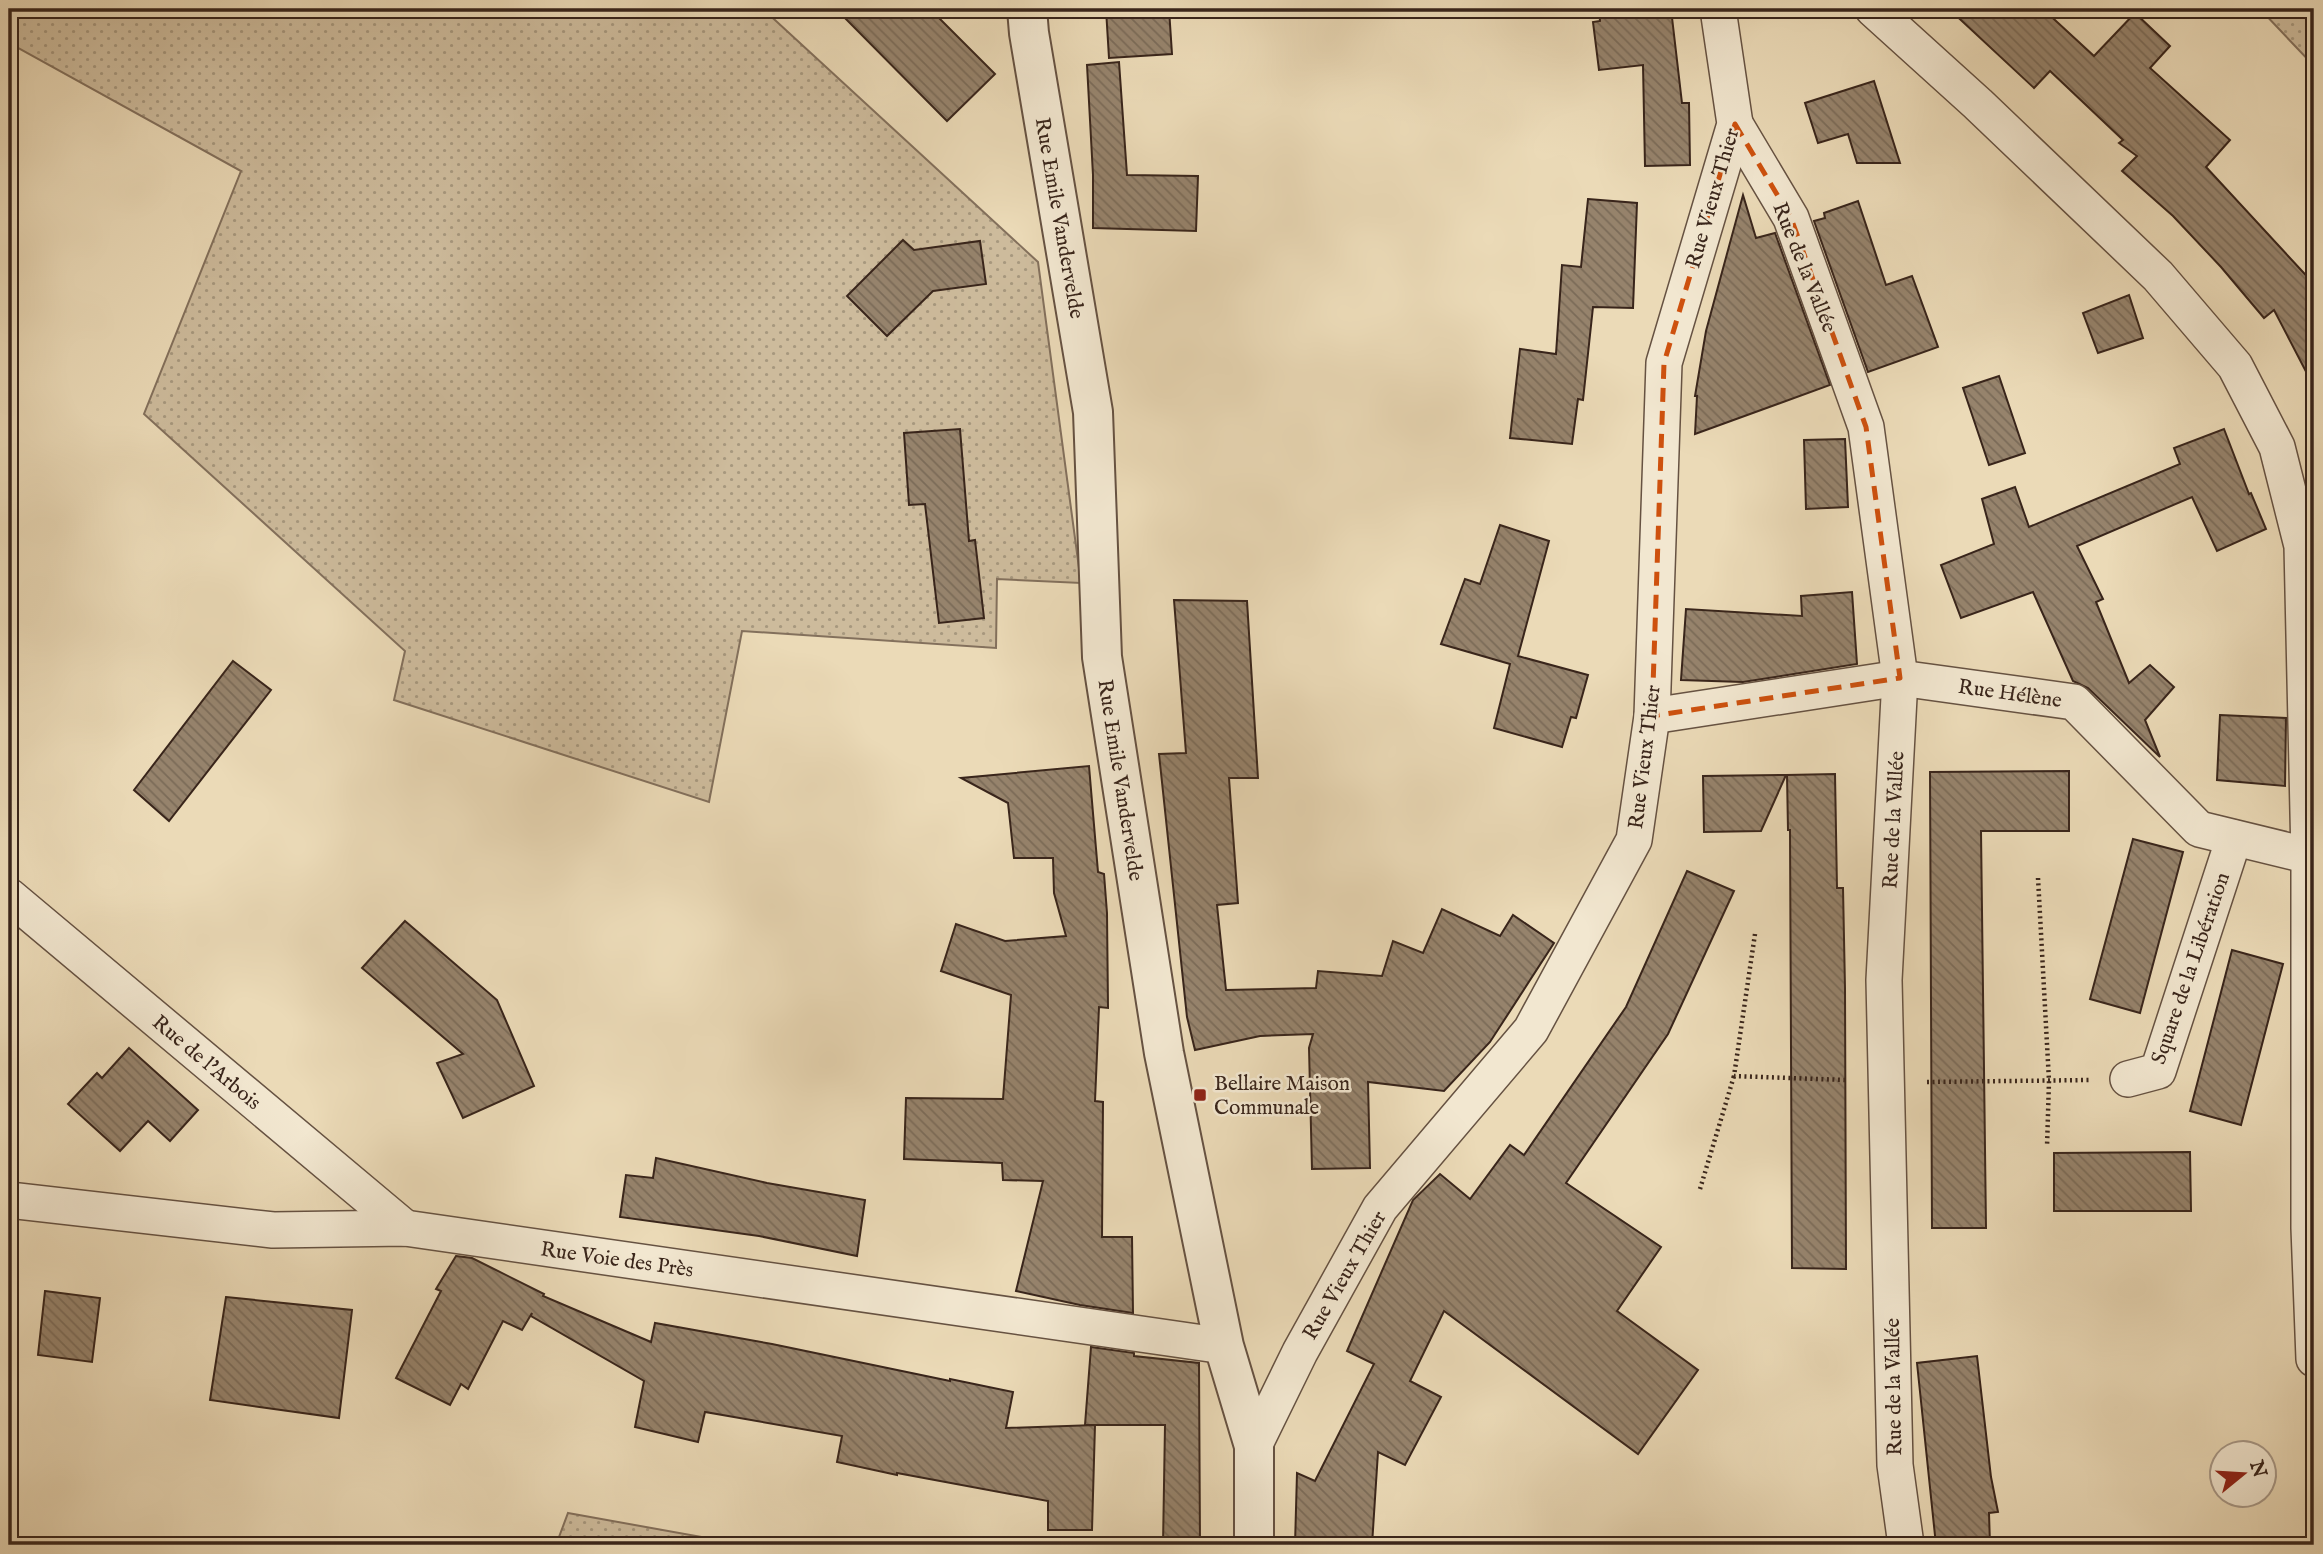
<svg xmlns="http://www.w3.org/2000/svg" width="2323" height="1554" viewBox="0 0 2323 1554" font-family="'IM FELL English',serif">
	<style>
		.grass { fill: url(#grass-dots); stroke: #83705c; stroke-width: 2 }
		.building { fill: url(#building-back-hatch); stroke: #39251b; stroke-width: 2 }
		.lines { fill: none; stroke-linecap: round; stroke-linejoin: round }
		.minor-casing { stroke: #665242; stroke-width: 38 }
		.tertiary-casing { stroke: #665242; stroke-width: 42 }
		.path { stroke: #39251b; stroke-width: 4.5; stroke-dasharray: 2 3.5; stroke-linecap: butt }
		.minor { stroke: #f2e7d0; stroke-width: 35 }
		.tertiary { stroke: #f2e7d0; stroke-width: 38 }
		.marked { fill: none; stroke: #ce510e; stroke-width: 5; stroke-dasharray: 14 9; stroke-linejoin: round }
		.poi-dot { fill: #8f2418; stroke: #f2e7d0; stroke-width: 2.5 }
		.labels { text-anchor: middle; stroke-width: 5; stroke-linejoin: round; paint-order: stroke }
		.street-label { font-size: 21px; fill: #39251b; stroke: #f2e7d0 }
		.poi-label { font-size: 21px; fill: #39251b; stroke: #f2e7d0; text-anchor: start }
	</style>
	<defs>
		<pattern id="grass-dots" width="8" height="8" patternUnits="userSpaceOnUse" patternTransform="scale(1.75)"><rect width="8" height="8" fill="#cdbb9c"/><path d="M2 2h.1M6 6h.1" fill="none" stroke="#a7987e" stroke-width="1.8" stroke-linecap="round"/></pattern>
		<pattern id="building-back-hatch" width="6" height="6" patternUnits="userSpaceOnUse" patternTransform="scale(1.75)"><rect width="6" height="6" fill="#96836c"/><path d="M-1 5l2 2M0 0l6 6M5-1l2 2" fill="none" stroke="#7b6b58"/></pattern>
	</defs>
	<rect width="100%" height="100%" fill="#ebdab7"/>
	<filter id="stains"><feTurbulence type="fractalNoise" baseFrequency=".00286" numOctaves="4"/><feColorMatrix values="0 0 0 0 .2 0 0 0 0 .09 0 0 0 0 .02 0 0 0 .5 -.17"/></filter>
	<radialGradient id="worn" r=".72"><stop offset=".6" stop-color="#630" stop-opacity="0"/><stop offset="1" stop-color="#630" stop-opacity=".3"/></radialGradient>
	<g class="grass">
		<path d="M9 9H763L1038 262 1081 583 997 579 996 648 742 631 709 802 394 700 405 651 144 414 241 171 9 43Z"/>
		<path d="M2260 9H2314V66Z"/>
		<path d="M568 1513 746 1545H556Z"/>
	</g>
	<g class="building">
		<path d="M836 9H930L995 74 947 121Z"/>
		<path d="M1106 9H1169L1172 54 1109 58Z"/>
		<path d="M1599 9H1671L1682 103H1689L1690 165 1645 166 1643 65 1599 70 1593 22 1600 21Z"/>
		<path d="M1949 9H2043L2094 56 2135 13 2170 46 2150 68 2230 140 2206 167 2314 284V387L2274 310 2264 318 2221 267 2173 216 2122 171 2137 156 2119 143 2123 140 2050 71 2034 88Z"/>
		<path d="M1119 62 1127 175 1198 176 1196 231 1093 228V175L1087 65Z"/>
		<path d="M1874 81 1900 163H1857L1848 134 1818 143 1805 103Z"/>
		<path d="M1743 195 1756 238 1775 233 1830 385 1695 434 1697 396H1695L1706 331Z"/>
		<path d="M1588 199 1637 203 1633 308 1593 307 1583 400 1578 399 1572 444 1510 438 1520 349 1556 354 1562 265 1581 267Z"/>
		<path d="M1858 201 1886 285 1912 276 1938 347 1868 372 1814 221 1825 218 1824 213Z"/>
		<path d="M903 240 914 250 980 241 986 284 933 291 887 336 847 296Z"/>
		<path d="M2129 295 2143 338 2098 353 2083 313Z"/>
		<path d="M1999 376 2025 453 1989 465 1963 388Z"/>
		<path d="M960 429 969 541 975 540 984 618 939 623 925 504 909 505 904 433Z"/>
		<path d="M2224 429 2249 494 2251 493 2266 529 2217 551 2192 497 2077 546 2103 599 2096 602 2129 683 2150 665 2174 687 2145 720 2160 757 2088 688 2073 681 2033 592 1961 618 1941 565 1994 544 1982 499 2015 487 2029 527 2180 464 2174 448Z"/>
		<path d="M1845 439 1848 507 1806 509 1804 440Z"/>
		<path d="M1500 525 1549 541 1518 656 1588 675 1576 718 1571 717 1562 747 1494 728 1510 664 1441 644 1465 579 1480 584Z"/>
		<path d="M1852 592 1857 664 1743 682 1681 680 1686 609 1802 616 1801 596Z"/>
		<path d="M1174 600 1247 601 1258 778H1229L1238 903 1217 905 1226 990 1316 988 1318 971 1382 976 1393 941 1423 953 1442 909 1500 936 1513 915 1554 943 1490 1042 1444 1091 1368 1082 1370 1168 1312 1169 1309 1048 1313 1034 1260 1036 1195 1050 1187 1017 1159 754 1186 753Z"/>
		<path d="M233 661 271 690 169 821 134 790Z"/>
		<path d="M2220 715 2286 718 2285 786 2217 780Z"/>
		<path d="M1089 766 1098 872 1104 874 1107 913 1108 1008 1099 1007 1095 1101 1103 1102 1102 1237H1132L1133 1313 1080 1305 1016 1291 1043 1181 1003 1180 1002 1163 904 1159 906 1098 1003 1099 1011 995 941 971 956 924 1005 941 1066 936 1054 893 1053 858H1014L1008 803 961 778Z"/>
		<path d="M2069 771V831H1981L1986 1228H1932L1930 772Z"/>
		<path d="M1835 774 1837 888H1843L1845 988 1846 1269 1792 1268 1790 830H1788L1787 775Z"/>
		<path d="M1786 775 1761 831 1704 832 1703 776Z"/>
		<path d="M2133 839 2183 852 2140 1013 2090 999Z"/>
		<path d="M1687 871 1734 891 1668 1034 1566 1183 1661 1247 1617 1311 1698 1370 1638 1454 1444 1311 1410 1381 1441 1397 1405 1465 1378 1452 1372 1545H1295L1297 1473 1315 1481 1374 1364 1347 1351 1413 1200 1440 1174 1470 1199 1510 1145 1524 1155 1626 1007Z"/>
		<path d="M405 921 497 1000 534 1086 463 1118 437 1063 463 1054 362 968Z"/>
		<path d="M2232 950 2283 964 2241 1125 2190 1111Z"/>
		<path d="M129 1048 198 1110 170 1141 148 1121 120 1151 68 1104 97 1073 102 1078Z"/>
		<path d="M2190 1152 2191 1211H2054V1153Z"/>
		<path d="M656 1158 767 1183 865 1200 857 1256 759 1236 620 1217 626 1175 653 1178Z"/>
		<path d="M456 1256 472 1258 544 1294 543 1296 651 1342 655 1323 772 1344 950 1381V1379L1013 1392 1006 1428 1095 1425 1092 1530H1048V1501L897 1473V1475L837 1462 842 1436 705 1412 698 1442 635 1427 644 1381 531 1316 532 1313 522 1330 503 1321 468 1389 461 1384 450 1405 396 1378 441 1291 436 1289Z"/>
		<path d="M45 1291 100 1298 92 1362 38 1355Z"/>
		<path d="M226 1297 352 1310 339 1418 210 1400Z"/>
		<path d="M1091 1347 1134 1353V1356L1199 1363 1200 1545H1163L1165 1425H1085Z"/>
		<path d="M1977 1356 1991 1477 1998 1512 1989 1513 1990 1545H1936L1917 1363Z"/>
	</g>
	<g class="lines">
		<g class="minor-casing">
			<g id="minor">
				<path d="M1873 9 1978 104 2158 276 2235 366 2277 447 2302 546 2309 857V1228L2314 1359"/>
				<path d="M1735 124 1791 218 1866 427 1900 678 1884 980 1895 1465 1906 1545"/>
				<path d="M1652 716 1900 678 2074 702 2199 829 2314 857"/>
				<path d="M9 896 405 1228"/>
				<path d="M2128 1079 2158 1071 2234 838"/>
				<path d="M9 1200 273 1230 405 1228 1224 1346"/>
				<path d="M1254 1446 1300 1352 1380 1208 1531 1030 1634 840 1652 716 1664 363 1735 124 1718 9"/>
			</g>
		</g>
		<g class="tertiary-casing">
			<path id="tertiary" d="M1027 9 1029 33 1093 412 1102 657 1164 1053 1224 1346 1254 1446V1545"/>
		</g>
		<g class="path">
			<path d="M2038 878 2049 1081 2047 1147"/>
			<path d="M1755 934 1734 1076 1845 1080"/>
			<path d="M1927 1082 2090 1080"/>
			<path d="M1700 1189 1734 1076"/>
		</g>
		<use href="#minor" class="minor"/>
		<use href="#tertiary" class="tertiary"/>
	</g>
	<path class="marked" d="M1735 124 1791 218 1866 427 1900 678 1652 716 1664 363Z"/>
	<rect class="poi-dot" x="1193" y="1088" width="14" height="14" rx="3.5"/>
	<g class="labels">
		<g class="street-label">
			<text transform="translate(1712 198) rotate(-74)" y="7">Rue Vieux Thier</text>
			<text transform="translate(1060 218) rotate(80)" y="7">Rue Emile Vandervelde</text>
			<text transform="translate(1805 267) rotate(68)" y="7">Rue de la Vallée</text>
			<text transform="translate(2010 693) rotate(8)" y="7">Rue Hélène</text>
			<text transform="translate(1644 757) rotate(-83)" y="7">Rue Vieux Thier</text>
			<text transform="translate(1121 780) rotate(81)" y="7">Rue Emile Vandervelde</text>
			<text transform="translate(1893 820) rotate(-87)" y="7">Rue de la Vallée</text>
			<text transform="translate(2190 968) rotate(-71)" y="7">Square de la Libération</text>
			<text transform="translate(207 1062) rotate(40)" y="7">Rue de l'Arbois</text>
			<text transform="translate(617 1259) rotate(8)" y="7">Rue Voie des Près</text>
			<text transform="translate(1344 1275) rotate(-60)" y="7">Rue Vieux Thier</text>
			<text transform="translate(1893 1387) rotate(-91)" y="7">Rue de la Vallée</text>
		</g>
		<g class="poi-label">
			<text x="1214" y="1090">Bellaire Maison<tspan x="1214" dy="24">Communale</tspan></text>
		</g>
	</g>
	<rect width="2323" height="1554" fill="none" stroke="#ebdab7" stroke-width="35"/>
	<rect x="10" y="10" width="2302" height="1533" fill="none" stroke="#39251b" stroke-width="3.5"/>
	<rect x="18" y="18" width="2288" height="1519" fill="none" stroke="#39251b" stroke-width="2"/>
	<g transform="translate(2243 1474) rotate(72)"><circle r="33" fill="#f2e7d0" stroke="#a89988" stroke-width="2"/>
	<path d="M0-5L12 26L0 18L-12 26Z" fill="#8f2418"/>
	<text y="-10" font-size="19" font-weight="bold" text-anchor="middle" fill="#39251b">N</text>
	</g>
	<rect width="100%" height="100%" filter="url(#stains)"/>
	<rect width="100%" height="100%" fill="url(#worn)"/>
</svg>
